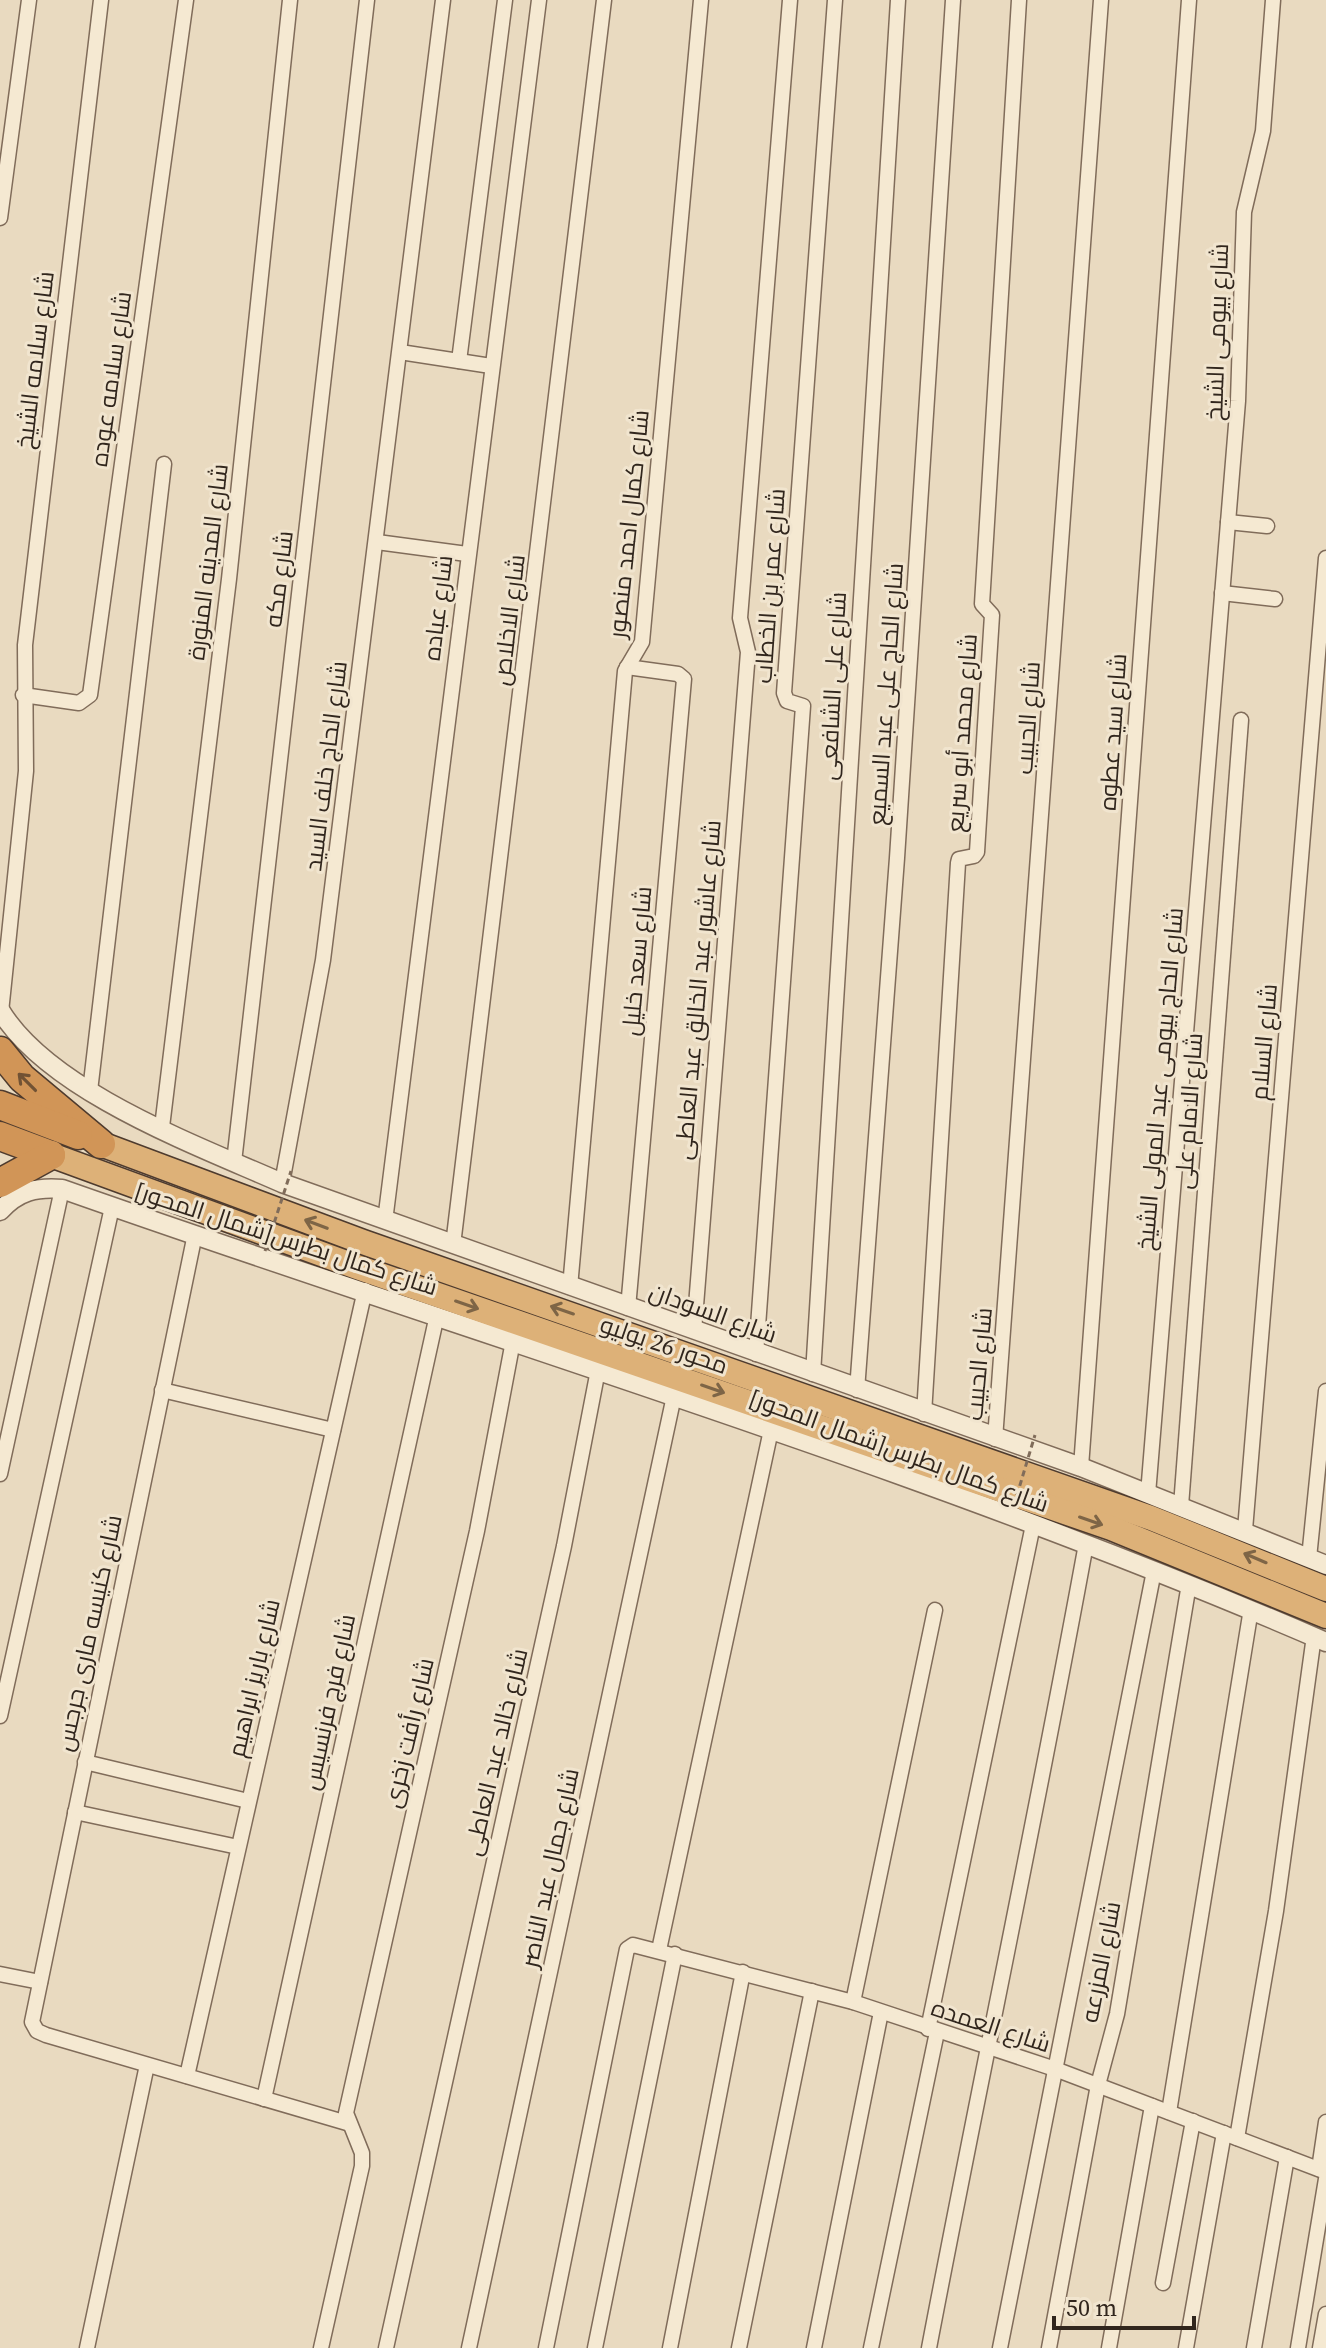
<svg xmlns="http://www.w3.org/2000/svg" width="1326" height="2348" viewBox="0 0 1326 2348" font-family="'Source Serif 4',Cairo,serif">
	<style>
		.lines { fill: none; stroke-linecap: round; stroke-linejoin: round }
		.minor-casing { stroke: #806c5a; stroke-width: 17 }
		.tertiary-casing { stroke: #806c5a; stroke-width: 21 }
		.trunk-casing { stroke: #4e3b2e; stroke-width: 27 }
		.motorway-casing { stroke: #4e3b2e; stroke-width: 31 }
		.minor { stroke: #f5e9d2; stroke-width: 14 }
		.tertiary { stroke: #f5e9d2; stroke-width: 18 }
		.trunk { stroke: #ddb178; stroke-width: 24 }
		.motorway { stroke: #d19557; stroke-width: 28 }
		.path-bridge { stroke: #806c5a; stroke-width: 3; stroke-dasharray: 6 4; stroke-linecap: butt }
		.oneway { stroke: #715234 }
		.oneway2 { stroke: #7e6546 }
		.labels { text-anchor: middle; stroke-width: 6; stroke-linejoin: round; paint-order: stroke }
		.street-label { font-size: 24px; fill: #31261d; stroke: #f1e5cf }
	</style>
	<rect width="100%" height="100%" fill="#e9dac0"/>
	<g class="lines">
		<g class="minor-casing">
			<g id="minor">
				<path d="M0 218 29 0"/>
				<path d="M400 352 491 366"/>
				<path d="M459 361 505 0"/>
				<path d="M1228 522 1267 526"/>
				<path d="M377 542 467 554"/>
				<path d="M1222 593 1275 599"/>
				<path d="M627 667 678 674 684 679 628 1308"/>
				<path d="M23 695 79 703 90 695 186 0"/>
				<path d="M1 1012 26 771 25 645 101 0"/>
				<path d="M90 1091 164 464"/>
				<path d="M162 1127 229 579 290 0"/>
				<path d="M234 1162 367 0"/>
				<path d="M282 1183 323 960 443 0"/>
				<path d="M385 1221 539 0"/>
				<path d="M195 1234 32 2022 37 2031 46 2035 347 2123"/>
				<path d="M453 1245 604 0"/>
				<path d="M570 1287 625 671 642 642 701 0"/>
				<path d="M694 1331 748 652 740 618 790 0"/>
				<path d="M756 1354 803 706 787 701 784 693 835 0"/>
				<path d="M813 1374 898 0"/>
				<path d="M162 1390 333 1430"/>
				<path d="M857 1390 897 858 953 0"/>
				<path d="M924 1414 958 863 959 859 974 856 977 852 992 615 982 604 1019 0"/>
				<path d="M995 1439 1101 0"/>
				<path d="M1081 1467 1189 0"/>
				<path d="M0 1474 62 1189"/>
				<path d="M1148 1494 1238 401 1244 212 1263 131 1273 0"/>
				<path d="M1181 1506 1241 720"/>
				<path d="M1245 1530 1326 558"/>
				<path d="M1309 1558 1326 1391"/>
				<path d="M0 1716 112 1207"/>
				<path d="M85 1762 248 1801"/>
				<path d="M75 1812 238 1847"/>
				<path d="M659 1950 771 1430"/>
				<path d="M0 1974 40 1982"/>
				<path d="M853 2002 935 1610"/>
				<path d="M928 2029 1033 1525"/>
				<path d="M187 2076 365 1290"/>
				<path d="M264 2099 437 1315"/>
				<path d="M1169 2112 1251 1609"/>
				<path d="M1237 2138 1276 1911 1314 1636"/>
				<path d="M1319 2169 1326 2122"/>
				<path d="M1163 2283 1193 2121"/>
				<path d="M87 2348 147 2065"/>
				<path d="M321 2348 362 2166V2153L346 2113 477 1531 513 1341"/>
				<path d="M386 2348 564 1546 598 1370"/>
				<path d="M469 2348 674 1396"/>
				<path d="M546 2348 627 1949 633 1945 853 2002 1055 2069 1326 2172"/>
				<path d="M595 2348 675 1954"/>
				<path d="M670 2348 743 1972"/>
				<path d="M739 2348 812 1991"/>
				<path d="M814 2348 881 2012"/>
				<path d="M871 2348 937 2032"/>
				<path d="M929 2348C980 2080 1037 1813 1086 1544"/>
				<path d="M1000 2348 1154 1571"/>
				<path d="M1049 2348 1098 2085 1117 2014 1189 1584"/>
				<path d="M1109 2348 1152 2106"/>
				<path d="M1186 2348 1224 2133"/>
				<path d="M1254 2348 1287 2157"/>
				<path d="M1298 2348 1326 2179"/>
				<path d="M1320 2348 1326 2314"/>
			</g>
		</g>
		<g class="tertiary-casing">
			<g id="tertiary">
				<path d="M0 1010C49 1091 196 1145 282 1183L1081 1467 1326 1565"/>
				<path d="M0 1211C18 1191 36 1187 62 1189 484 1338 915 1464 1326 1642"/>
			</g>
		</g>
		<g class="trunk-casing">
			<g id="trunk">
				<path d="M101 1144 363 1242 1151 1518 1326 1589"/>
				<path d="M51 1155 357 1267 1111 1528 1326 1616"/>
			</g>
		</g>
		<g class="motorway-casing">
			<g id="motorway">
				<path d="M0 1051 22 1078 101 1144"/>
				<path d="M0 1105 78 1135"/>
				<path d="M0 1136 51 1155"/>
				<path d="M0 1183 51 1155"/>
			</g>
		</g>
		<use href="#minor" class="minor"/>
		<use href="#tertiary" class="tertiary"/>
		<use href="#trunk" class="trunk"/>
		<use href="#motorway" class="motorway"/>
		<g class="path-bridge">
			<path d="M265 1251 291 1171"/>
			<path d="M1014 1505 1035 1435"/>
		</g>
	</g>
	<defs><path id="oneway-shaft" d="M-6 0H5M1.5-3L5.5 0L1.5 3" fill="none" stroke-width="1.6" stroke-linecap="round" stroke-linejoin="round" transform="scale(2)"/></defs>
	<use class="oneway" href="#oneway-shaft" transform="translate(27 1082) rotate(-135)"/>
	<g class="oneway2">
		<use href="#oneway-shaft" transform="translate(316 1224) rotate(-159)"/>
		<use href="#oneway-shaft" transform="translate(467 1305) rotate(19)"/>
		<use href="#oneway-shaft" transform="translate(562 1310) rotate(-161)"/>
		<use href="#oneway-shaft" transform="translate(713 1389) rotate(19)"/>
		<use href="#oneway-shaft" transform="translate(1091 1521) rotate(19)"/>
		<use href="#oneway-shaft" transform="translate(1255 1558) rotate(-157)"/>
	</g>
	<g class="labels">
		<g class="street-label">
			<text transform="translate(1217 332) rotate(-88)" y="8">شارع بيومى الشيخ</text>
			<text transform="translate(35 360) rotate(-83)" y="8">شارع سلامه الشيخ</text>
			<text transform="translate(111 379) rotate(-82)" y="8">شارع سلامه عوده</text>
			<text transform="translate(629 524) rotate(-84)" y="8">شارع كمال احمد منصور</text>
			<text transform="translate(208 562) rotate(-83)" y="8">شارع المدينه المنورة</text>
			<text transform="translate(279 579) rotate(-83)" y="8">شارع مكه</text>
			<text transform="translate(770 586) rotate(-86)" y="8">شارع عمر بن الخطاب</text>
			<text transform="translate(438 608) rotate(-83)" y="8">شارع عباده</text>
			<text transform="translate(509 620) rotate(-83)" y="8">شارع الاخلاص</text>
			<text transform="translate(833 686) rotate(-87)" y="8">شارع على الشافعى</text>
			<text transform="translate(886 694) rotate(-86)" y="8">شارع الحاج على عبد السميع</text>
			<text transform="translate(1028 718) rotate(-86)" y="8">شارع الحبيب</text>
			<text transform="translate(1113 732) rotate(-86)" y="8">شارع سيد عطوه</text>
			<text transform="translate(962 733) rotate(-86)" y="8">شارع محمد أبو سريع</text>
			<text transform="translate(326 766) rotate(-83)" y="8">شارع الحاج خلف السيد</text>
			<text transform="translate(637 961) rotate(-85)" y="8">شارع سعد خليل</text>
			<text transform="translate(698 990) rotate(-85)" y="8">شارع عاشور عبد الخالق عبد العاطى</text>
			<text transform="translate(1264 1042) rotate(-85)" y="8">شارع السلام</text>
			<text transform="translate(1160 1079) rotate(-85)" y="8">شارع الحاج بيومى عبد المولى الشيخ</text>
			<text transform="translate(1189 1111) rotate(-86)" y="8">شارع الامام على</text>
			<text transform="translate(286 1239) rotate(18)" y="8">شارع كمال بطرس[شمال المحور]</text>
			<text transform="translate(713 1313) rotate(20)" y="8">شارع السودان</text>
			<text transform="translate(664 1345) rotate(19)" y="8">محور 26 يوليو</text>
			<text transform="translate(979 1364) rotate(-85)" y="8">شارع الحبيب</text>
			<text transform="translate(899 1451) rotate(20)" y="8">شارع كمال بطرس[شمال المحور]</text>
			<text transform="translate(89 1633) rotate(-78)" y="8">شارع كنيسه مارى جرجس</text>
			<text transform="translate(254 1678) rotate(-77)" y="8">شارع باريز ابراهيم</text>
			<text transform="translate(329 1702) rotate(-78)" y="8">شارع فرج فرنسيس</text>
			<text transform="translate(409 1733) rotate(-77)" y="8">شارع رأفت زخرى</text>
			<text transform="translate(496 1752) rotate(-77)" y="8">شارع خالد عبد العاطى</text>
			<text transform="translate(550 1868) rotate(-78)" y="8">شارع جمال عبد الناصر</text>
			<text transform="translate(1101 1962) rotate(-79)" y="8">شارع المزرعه</text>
			<text transform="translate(991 2026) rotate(18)" y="8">شارع العمده</text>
		</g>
	</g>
	<path d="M1054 2316v12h140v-12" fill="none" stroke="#31261d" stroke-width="4"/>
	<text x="1066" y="2316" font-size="24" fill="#31261d" stroke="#f1e5cf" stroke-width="6" paint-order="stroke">50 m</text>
</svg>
